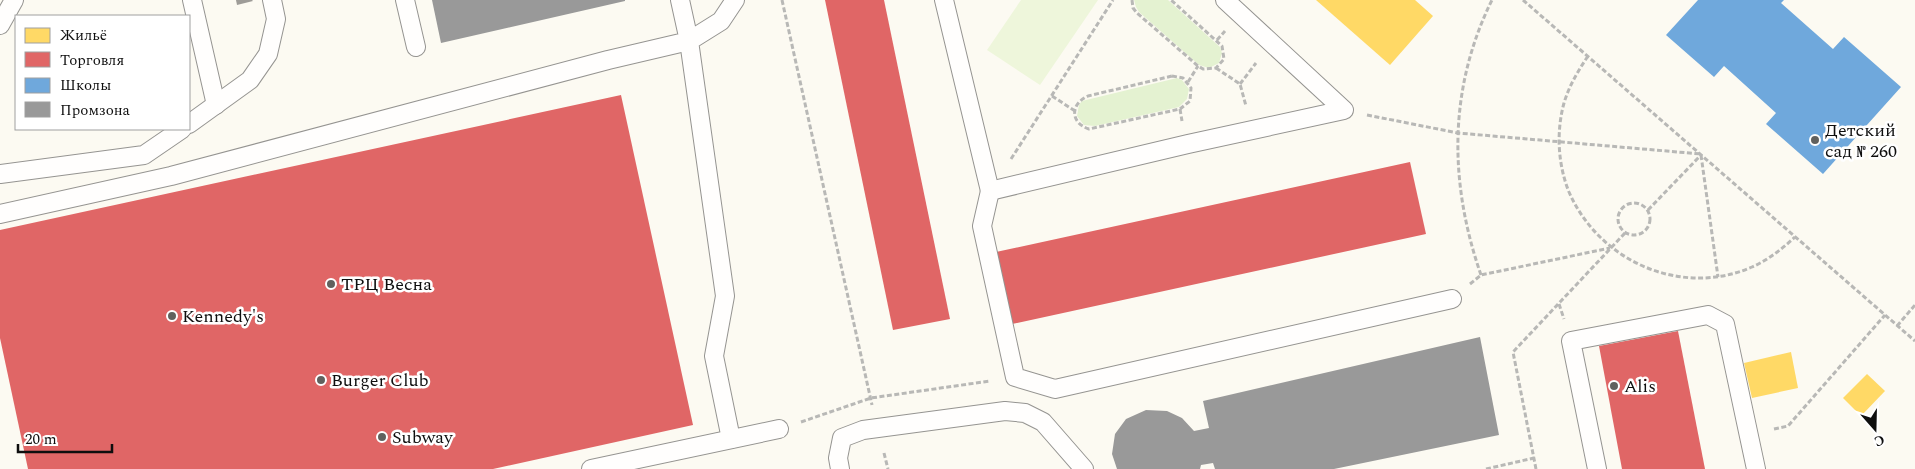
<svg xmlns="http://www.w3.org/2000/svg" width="1915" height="469" viewBox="0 0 1915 469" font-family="Spectral,serif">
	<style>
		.green { fill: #e4f2d1 }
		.pitch { fill: #eef6db }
		.homes { fill: #ffd966 }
		.shops { fill: #e06666 }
		.schools { fill: #6fa8dc }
		.industry { fill: #999 }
		.building { fill: #9e9c98 }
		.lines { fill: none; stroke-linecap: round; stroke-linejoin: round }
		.lane-casing { stroke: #959491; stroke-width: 20 }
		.path { stroke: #b8b8b6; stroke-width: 3; stroke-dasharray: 5 2.5; stroke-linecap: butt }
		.lane { stroke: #fffefd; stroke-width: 18 }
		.poi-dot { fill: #61615e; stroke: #fff; stroke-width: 2 }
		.labels { text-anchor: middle; stroke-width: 5; stroke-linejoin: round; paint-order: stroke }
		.poi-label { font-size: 18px; fill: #0e0e0e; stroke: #fff; text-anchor: start }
	</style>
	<rect width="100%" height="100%" fill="#fcfaf2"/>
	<g class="green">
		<path d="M1134 0H1168L1220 47 1222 53 1219 63 1209 68 1199 65 1139 12 1136 7Z"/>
		<path d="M1177 78 1182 80 1189 89 1187 99 1179 107 1095 126 1084 125 1077 116 1079 105 1082 101Z"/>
	</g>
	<path class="pitch" d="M1021 0H1098L1040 85 987 50Z"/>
	<g class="homes">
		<path d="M1316 0H1415L1433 16 1390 65Z"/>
		<path d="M1791 352 1798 388 1752 398 1744 363Z"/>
		<path d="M1867 374 1885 391 1861 416 1843 398Z"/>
	</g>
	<g class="shops">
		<path d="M825 0H884L950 319 893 330Z"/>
		<path d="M621 95 693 425 493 469H28L0 338V230Z"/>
		<path d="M1410 162 1426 234 1012 324 996 252Z"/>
		<path d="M1678 331 1705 469H1622L1599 346Z"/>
	</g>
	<path class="schools" d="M1698 0H1784L1781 3 1833 49 1844 37 1901 87 1823 174 1766 124 1776 113 1724 66 1714 77 1666 35Z"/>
	<g class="industry">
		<path d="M432 0H625V1L441 43Z"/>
		<path d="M1480 337 1499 435 1334 469H1215L1213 463 1201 465 1200 469H1117L1112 454 1115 434 1126 419 1146 410 1167 411 1182 418 1194 431 1209 428 1203 401Z"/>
	</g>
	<path class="building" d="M236 0H252L253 1 237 5Z"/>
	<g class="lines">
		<g class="lane-casing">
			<g id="lane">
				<path d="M192 0 216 105"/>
				<path d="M405 0 416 47"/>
				<path d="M944 0 990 191 1188 144 1344 110 1225 0"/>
				<path d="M0 25 14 0"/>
				<path d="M189 124 250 80 268 54 276 19 272 0"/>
				<path d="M0 174 144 155 182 129"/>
				<path d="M990 191 982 226 1015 377 1055 389 1452 299"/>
				<path d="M0 214 171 176 608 60 689 41 680 0"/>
				<path d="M731 439 714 356 725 296 689 41 721 21 735 0"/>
				<path d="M591 469 779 429"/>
				<path d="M840 469 838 458 842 438 863 430 1005 411 1025 413 1043 422 1084 469"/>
				<path d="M1597 469 1571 341 1708 315 1725 324 1756 469"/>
			</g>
		</g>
		<g class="path">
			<path d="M782 0 872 405"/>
			<path d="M1132 0 1133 8 1137 13 1198 66 1203 69 1216 68 1224 59 1222 46 1171 0"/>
			<path d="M1523 0 1915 341"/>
			<path d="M1217 40 1225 31"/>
			<path d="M1588 56C1578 71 1569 86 1564 103 1556 132 1558 165 1569 192 1599 261 1681 298 1752 267 1768 260 1782 249 1795 237"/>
			<path d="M1216 68 1240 84 1246 106"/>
			<path d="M1172 76 1183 78 1191 88 1190 101 1180 109 1089 129C1070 123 1070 104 1088 96Z"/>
			<path d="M1188 82 1198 66"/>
			<path d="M1240 84 1256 63"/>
			<path d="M1052 96 1075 111"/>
			<path d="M1180 109 1182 121"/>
			<path d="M1367 115 1458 133 1701 154"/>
			<path d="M1701 155 1718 277"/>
			<path d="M1011 159 1113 0"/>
			<circle cx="1634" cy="219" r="16"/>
			<path d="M1648 210 1701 155"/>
			<path d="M1481 275C1449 183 1448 89 1492 0"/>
			<path d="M1470 284 1481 275 1610 248"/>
			<path d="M1559 304 1564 319"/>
			<path d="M1897 326 1915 305"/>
			<path d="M801 422 871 398 990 381"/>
			<path d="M1774 429 1788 426 1885 315"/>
			<path d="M884 453 888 469"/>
			<path d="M1486 469 1534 458"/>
			<path d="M1536 469 1513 352 1625 233"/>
		</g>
		<use href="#lane" class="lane"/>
	</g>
	<g class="poi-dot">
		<circle cx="1815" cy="140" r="5"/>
		<circle cx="331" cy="284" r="5"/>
		<circle cx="172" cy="316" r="5"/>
		<circle cx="321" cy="380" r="5"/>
		<circle cx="1614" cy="386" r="5"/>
		<circle cx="382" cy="437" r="5"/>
	</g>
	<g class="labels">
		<g class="poi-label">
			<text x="1825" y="136">Детский<tspan x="1825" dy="21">сад № 260</tspan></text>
			<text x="341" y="290">ТРЦ Весна</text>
			<text x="182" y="322">Kennedy's</text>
			<text x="331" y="386">Burger Club</text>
			<text x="1624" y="392">Alis</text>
			<text x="392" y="443">Subway</text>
		</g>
	</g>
	<rect x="15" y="15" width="175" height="115" fill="#ffffff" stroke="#9f9f9f"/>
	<rect x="25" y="28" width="25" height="15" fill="#ffd966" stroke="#9f9f9f"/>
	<text x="60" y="40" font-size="15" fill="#0e0e0e">Жильё</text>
	<rect x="25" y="52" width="25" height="15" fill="#e06666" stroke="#9f9f9f"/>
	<text x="60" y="65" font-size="15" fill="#0e0e0e">Торговля</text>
	<rect x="25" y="78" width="25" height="15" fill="#6fa8dc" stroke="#9f9f9f"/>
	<text x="60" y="90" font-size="15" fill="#0e0e0e">Школы</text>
	<rect x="25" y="102" width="25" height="15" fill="#999999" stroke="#9f9f9f"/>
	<text x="60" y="115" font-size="15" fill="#0e0e0e">Промзона</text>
	<g transform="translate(1875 429) rotate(160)" stroke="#ffffff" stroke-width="4" paint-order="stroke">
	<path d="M0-4L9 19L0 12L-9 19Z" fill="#0e0e0e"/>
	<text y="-8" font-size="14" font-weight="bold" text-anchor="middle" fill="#0e0e0e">С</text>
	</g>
	<path d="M18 444v8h94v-8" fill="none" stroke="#0e0e0e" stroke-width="2.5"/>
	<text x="25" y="444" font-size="15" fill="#0e0e0e" stroke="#ffffff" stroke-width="4" paint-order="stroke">20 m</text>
</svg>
